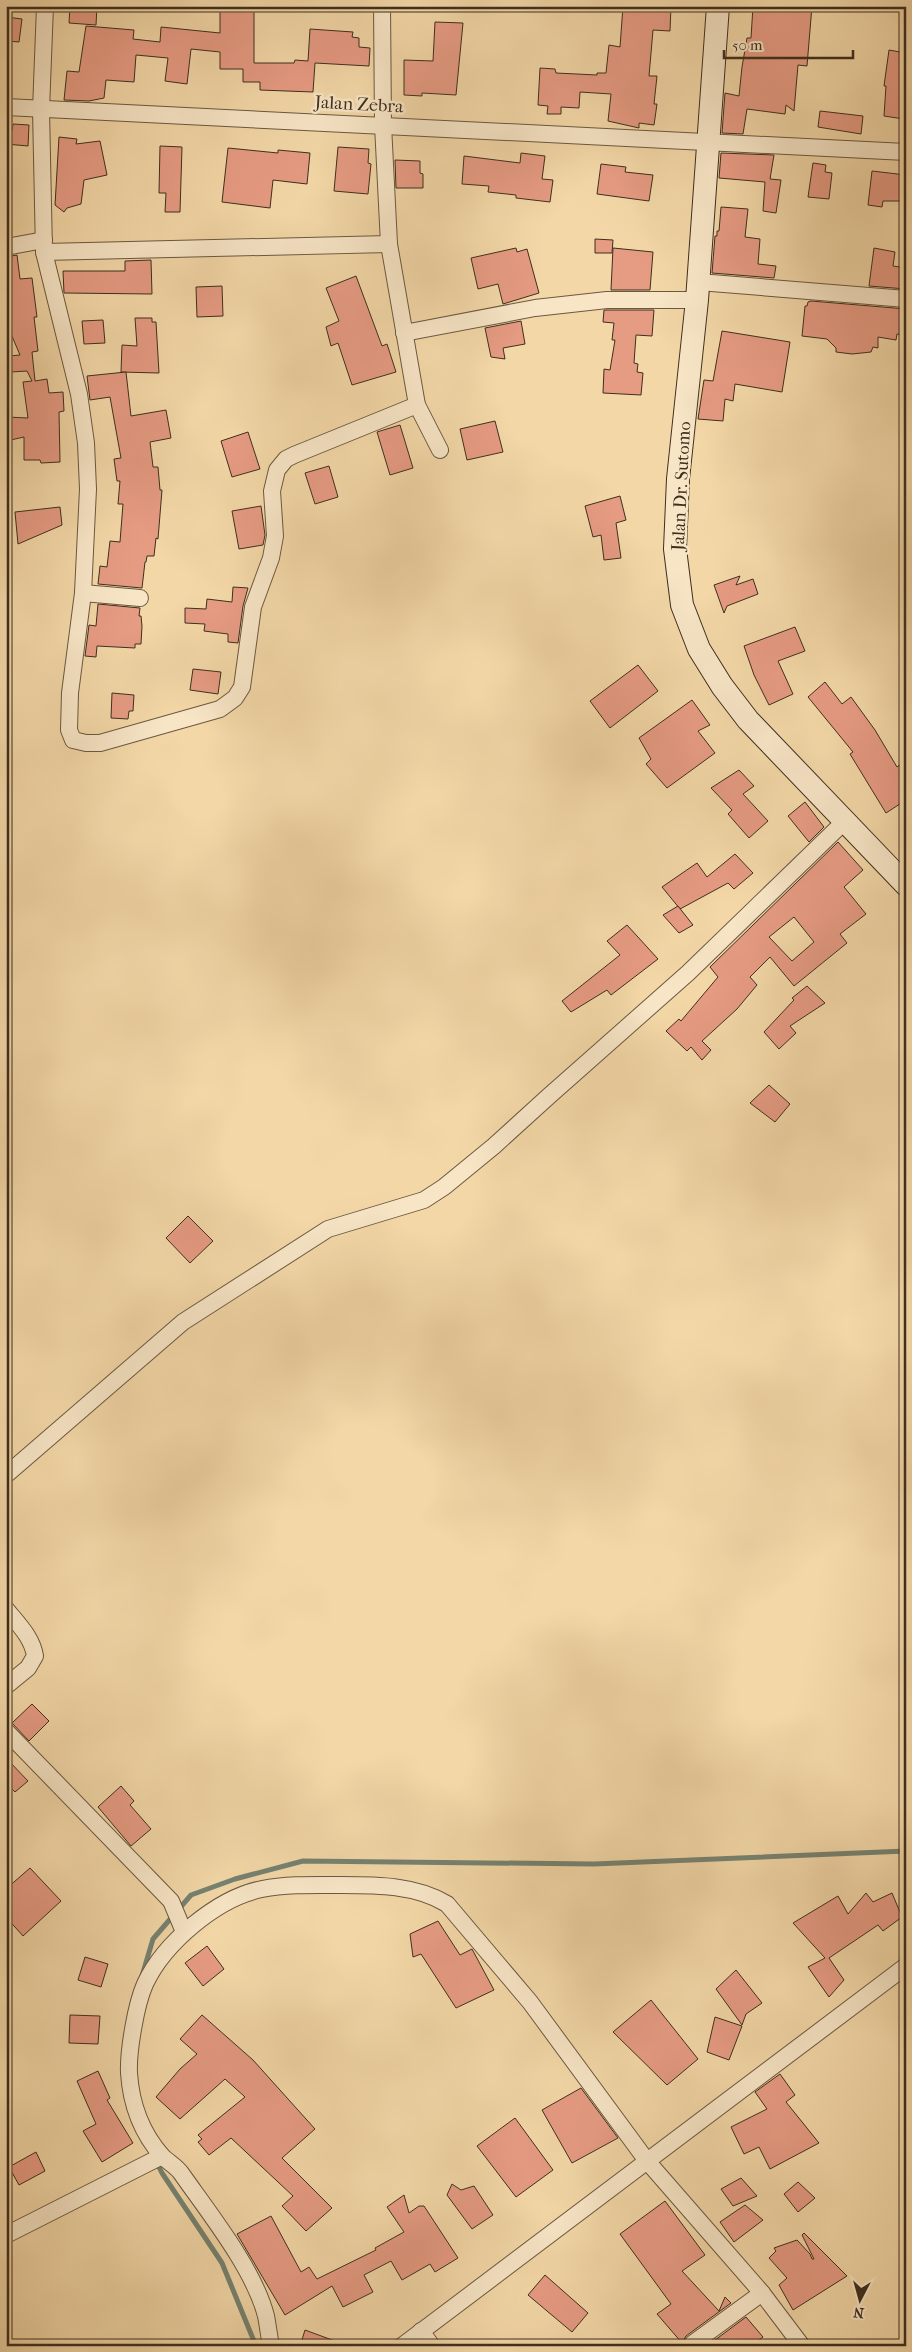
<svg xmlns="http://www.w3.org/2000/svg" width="912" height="2352" viewBox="0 0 912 2352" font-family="'IM FELL French Canon',serif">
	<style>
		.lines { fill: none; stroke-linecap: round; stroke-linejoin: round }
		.stream { stroke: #768271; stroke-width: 5 }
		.building { fill: #e69b83; stroke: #3e2f1e; fill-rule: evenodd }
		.street-casing { stroke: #6b5940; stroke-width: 18 }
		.secondary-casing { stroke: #3e2f1e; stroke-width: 24 }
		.street { stroke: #f7e5c6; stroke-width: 16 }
		.secondary { stroke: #f7e5c6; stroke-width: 22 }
		.labels { text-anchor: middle; stroke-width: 5; stroke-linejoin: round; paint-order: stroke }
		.street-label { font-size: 18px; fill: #3e2f1e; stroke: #f7e5c6 }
	</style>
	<rect width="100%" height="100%" fill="#f3d7a7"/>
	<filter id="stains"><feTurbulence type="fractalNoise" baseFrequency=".004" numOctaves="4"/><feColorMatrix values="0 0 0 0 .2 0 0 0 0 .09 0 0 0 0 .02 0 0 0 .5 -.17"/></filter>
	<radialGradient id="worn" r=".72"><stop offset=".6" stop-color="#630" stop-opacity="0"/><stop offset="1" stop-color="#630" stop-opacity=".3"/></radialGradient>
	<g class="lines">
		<g class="stream">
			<path d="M142 1976 153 1939 191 1895 235 1879 303 1861 594 1864 906 1851"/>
			<path d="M156 2161 162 2173 222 2263 256 2346"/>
		</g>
	</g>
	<g class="building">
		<path d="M70 6H97L96 25 69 23Z"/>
		<path d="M623 6H671L670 31 653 30 649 76H657L654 104H657L654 125 639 123V128L608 121 611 94 580 92 579 108 561 107V114H547L548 106 538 105 540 68 555 69 556 73 597 75V73H606L609 45 620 47Z"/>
		<path d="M753 6H812L807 66 798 65 794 111 786 105 785 114 747 109 743 134 722 133 725 93 739 96 742 67 747 38H751Z"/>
		<path d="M220 10H254V63H294L295 60 308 61 310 29 353 32 352 37 359 38V47L370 48 369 66 315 63 313 92 260 90V82H243V69H220V52L191 49 187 84 165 81 168 58 136 55 134 82 106 80 104 98 89 101 64 100 67 71 79 72 86 26 134 30 133 39 160 42 161 27 220 33Z"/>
		<path d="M6 17 22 19 19 42 6 41Z"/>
		<path d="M435 22 463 23 456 95 422 93V96L404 95V60L433 61Z"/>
		<path d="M889 50 906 53 904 119 884 116 886 86H884Z"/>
		<path d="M820 111 863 116 861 134 818 127Z"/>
		<path d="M13 124 29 125 28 146 6 144V130L12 131Z"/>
		<path d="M59 137 77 139 76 144 100 141 107 175 84 180 81 204 67 208 64 212 55 205Z"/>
		<path d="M160 146 182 147 180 212H165L166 193H159Z"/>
		<path d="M338 147 369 149 368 163 371 164 368 194 334 191Z"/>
		<path d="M228 148 278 153V150L310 153 307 184 273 180 270 208 222 202Z"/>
		<path d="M521 153 545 156 542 179 553 180 550 202 516 198V195L488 192 489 186 462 184 464 156 520 163Z"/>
		<path d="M721 153 774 155 770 179 781 180 776 213 763 211 765 182 719 178Z"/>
		<path d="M395 160 420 161V173L423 174V188H396Z"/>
		<path d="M813 163 826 165 825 172 832 173 829 199 808 197Z"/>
		<path d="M601 164 626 167 625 172 653 175 649 201 597 194Z"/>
		<path d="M872 171 906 175V201H883L882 207 868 205Z"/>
		<path d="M721 207 748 209 745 237 760 239 758 264 776 266 774 278 712 273 715 236H717V231H719Z"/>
		<path d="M595 239 613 240 612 253H595Z"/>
		<path d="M516 248 517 252 527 249 539 293 503 304 498 284 478 289 471 258Z"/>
		<path d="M613 248 653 252 650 290H611Z"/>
		<path d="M874 248 895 252 893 266 906 268V289L869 286Z"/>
		<path d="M17 255 20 279 32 278 37 317H34L38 351 32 352 35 381 47 379 49 393 63 392 64 411 59 412 60 462 41 463 40 460H24V437L6 441V417L28 418 23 382 32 381 27 371 11 372 9 356 20 355 6 322V257Z"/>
		<path d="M151 260 152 294 64 293 63 271H125V261Z"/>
		<path d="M356 276 382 346 387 344 396 372 352 385 338 343 331 346 326 327 339 321 326 288Z"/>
		<path d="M222 286 223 316 197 317 196 287Z"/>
		<path d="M811 301 906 309V335L897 334 896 340 878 337V348L873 347 871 352 852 354 836 352V348L827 339 802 336 805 306H807L808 302Z"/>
		<path d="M604 310H654L652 336 636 335 634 363 638 364 637 372 643 373 641 395 603 393 604 369 610 370 615 340H612L614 323 603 322Z"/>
		<path d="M135 318H152V322H156L159 373 121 372 122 345 137 346Z"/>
		<path d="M103 320 105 343 84 344 82 321Z"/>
		<path d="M521 321 525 344 503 348 505 359 491 357 485 328Z"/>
		<path d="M722 331 790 342 782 392 735 384 733 401 725 399 723 421 698 419 704 380 713 381Z"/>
		<path d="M126 372 131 416 166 410 171 438 150 442 153 467H158L160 490H162L158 539 156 538 154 556H147L146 562H145L142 588 98 584 100 566 107 567 110 541 120 542 123 504H118L120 481H117L114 459 121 458 110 397 90 400 87 376Z"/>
		<path d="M495 421 503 452 467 460 460 429Z"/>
		<path d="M400 425 413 468 390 475 377 432Z"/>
		<path d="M248 432 260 469 232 477 221 441Z"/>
		<path d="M329 466 338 497 315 504 305 473Z"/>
		<path d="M620 496 626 520 616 523 621 558 604 560 601 535 593 537 585 506Z"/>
		<path d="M261 506 265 535 263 545 239 549 232 511Z"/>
		<path d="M60 507 62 525 18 544 15 512Z"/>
		<path d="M740 576 736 585 753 579 758 594 727 606 724 613 714 585Z"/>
		<path d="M233 587 248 588 243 606 238 643 228 642V634L204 631 205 624 185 623V608L206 609 207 599 232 602Z"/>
		<path d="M98 604 140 608 139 616H141L142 626 141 644H135V648L97 646 96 657 85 656 89 625 96 626Z"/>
		<path d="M795 627 805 651 778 661 793 694 769 705 754 675 744 646Z"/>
		<path d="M638 665 658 691 610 728 590 701Z"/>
		<path d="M193 669 221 672 218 694 190 690Z"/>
		<path d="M825 682 842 704 851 697 875 730 897 767 906 760V800L886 813 850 754 853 752 808 697Z"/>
		<path d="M112 693 134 695 133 711H129L128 719 111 718Z"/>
		<path d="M692 700 710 725 698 731 715 753 667 788 646 764 651 759 639 738Z"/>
		<path d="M739 770 754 786 743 794 768 821 749 838 728 814 732 810 711 788Z"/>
		<path d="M805 802 824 827 809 842 788 816Z"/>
		<path d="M838 842 863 870 844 887 866 914 840 934 847 943 794 986 770 957 750 977 757 985 737 1009 702 1041 711 1050 702 1060 691 1047 687 1051 666 1031 679 1019 681 1021 718 977 710 967ZM794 917 814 942 792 961 769 937Z"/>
		<path d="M735 854 753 873 734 889 728 883 680 909 662 887 697 863 707 877Z"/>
		<path d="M678 906 693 925 679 933 663 915Z"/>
		<path d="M627 925 658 959 611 995 607 990 571 1012 562 1001 620 955 607 941Z"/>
		<path d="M807 986 825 1003 790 1026 796 1033 779 1049 764 1032 794 1000 792 998Z"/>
		<path d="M769 1085 790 1104 775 1122 750 1103Z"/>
		<path d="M188 1216 213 1241 190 1263 166 1238Z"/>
		<path d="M32 1704 49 1721 29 1741 12 1723Z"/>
		<path d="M6 1758 28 1781 15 1792 6 1783Z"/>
		<path d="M121 1786 134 1801 130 1805 151 1829 131 1846 98 1807Z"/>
		<path d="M30 1868 61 1901 23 1936 6 1917V1889Z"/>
		<path d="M866 1893 873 1902 892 1893 902 1917 883 1931 878 1925 829 1958 844 1980 829 1997 808 1967 825 1958 793 1923 838 1896 848 1914Z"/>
		<path d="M438 1921 460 1955 472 1949 494 1990 456 2008 421 1954 413 1957 410 1934Z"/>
		<path d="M207 1946 224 1969 203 1986 185 1963Z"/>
		<path d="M85 1957 108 1964 101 1987 78 1980Z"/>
		<path d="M736 1970 762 2003 746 2014 742 2025 716 1989Z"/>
		<path d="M651 2000 698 2059 667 2085 613 2032Z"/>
		<path d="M70 2015 100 2016 98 2044 69 2043Z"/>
		<path d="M202 2015 253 2060 315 2129 282 2158 332 2208 306 2231 282 2206 293 2196 231 2138 209 2155 198 2142 202 2139 198 2135 245 2097 225 2079 180 2119 156 2097 180 2069 197 2054 180 2039Z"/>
		<path d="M715 2017 742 2026 729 2060 707 2052Z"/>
		<path d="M98 2071 110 2098 107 2100 133 2143 102 2162 83 2131 96 2124 77 2081Z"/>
		<path d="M780 2074 795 2095 786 2102 819 2143 770 2169 759 2147 744 2154 731 2127 767 2109 755 2092Z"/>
		<path d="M581 2088 618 2138 572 2163 542 2110Z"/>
		<path d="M515 2118 553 2170 516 2197 477 2146Z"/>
		<path d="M36 2152 45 2171 19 2185 9 2167Z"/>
		<path d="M741 2178 757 2196 733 2206 721 2189Z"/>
		<path d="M798 2182 815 2198 798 2212 784 2194Z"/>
		<path d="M452 2184 461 2190 474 2186 493 2215 472 2229 447 2195Z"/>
		<path d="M404 2195 409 2213 419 2206H424L458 2258 435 2272 430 2264 402 2280 391 2261 364 2275 373 2292 343 2307 332 2286 285 2315 237 2234 271 2216 301 2272 309 2267 317 2279 376 2250 375 2248 404 2232 387 2207Z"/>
		<path d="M665 2201 705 2255 682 2271 719 2311 725 2297 731 2303 686 2336 682 2343 657 2314 671 2304 620 2234Z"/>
		<path d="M745 2205 763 2220 734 2242 720 2222Z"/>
		<path d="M804 2233 847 2276 793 2310 779 2285 787 2278 769 2258 776 2251 774 2248 797 2240 810 2254 812 2259H814L802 2235Z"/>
		<path d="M545 2275 588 2313 572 2332 528 2295Z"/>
		<path d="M746 2317 763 2337 752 2346H707Z"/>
		<path d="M305 2330 343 2344 342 2346H300Z"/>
	</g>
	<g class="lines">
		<g class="street-casing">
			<g id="street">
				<path d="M45 6 41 110 44 252 79 394 86 443 88 489 83 593 70 693 69 730 73 740 86 743H100L220 709 235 698 242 687 253 607 271 558 275 536 272 491 277 470 286 459 294 455 417 405"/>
				<path d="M382 6 383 125 389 244 417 405 440 450"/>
				<path d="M6 107 906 152"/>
				<path d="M6 247 44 240"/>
				<path d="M44 252 389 244"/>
				<path d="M699 282 906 299"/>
				<path d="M404 333 535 308 607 300H697"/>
				<path d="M83 593 140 598"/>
				<path d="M6 1475 183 1322 328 1229 424 1200 444 1187 494 1146 549 1096 688 973 845 821"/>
				<path d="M6 1609C18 1624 32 1637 35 1656L28 1668 6 1686"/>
				<path d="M6 1731 171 1901 184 1932"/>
				<path d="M6 2235 162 2156"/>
				<path d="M421 2331 432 2346"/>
				<path d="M692 2344 762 2293"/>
				<path d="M271 2346C269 2336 268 2326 266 2316 254 2269 209 2213 181 2173 176 2166 168 2162 162 2156 141 2132 131 2104 129 2073 128 2051 136 2004 145 1984 164 1943 217 1898 262 1889 288 1884 315 1885 341 1885 377 1885 416 1885 447 1904L530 2002 647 2161 762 2293 802 2346"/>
				<path d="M402 2346 906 1966"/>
			</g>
		</g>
		<g class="secondary-casing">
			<path id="secondary" d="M718 6 697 300 678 479 675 549 682 605 699 649 722 686 748 720 906 885"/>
		</g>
		<use href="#street" class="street"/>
		<use href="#secondary" class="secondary"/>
	</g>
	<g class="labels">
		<g class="street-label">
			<text transform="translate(359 104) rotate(3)" y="6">Jalan Zebra</text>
			<text transform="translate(681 486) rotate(-87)" y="6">Jalan Dr. Sutomo</text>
		</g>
	</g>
	<rect width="912" height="2352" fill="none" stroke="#f3d7a7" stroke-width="25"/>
	<rect x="8" y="8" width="897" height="2337" fill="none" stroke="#3e2f1e" stroke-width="2.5"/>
	<rect x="12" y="12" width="887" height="2327" fill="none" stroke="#3e2f1e"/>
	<g transform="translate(860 2300) rotate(186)" stroke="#f7e5c6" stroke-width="4" paint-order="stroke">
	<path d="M0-4L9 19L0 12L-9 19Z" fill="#3e2f1e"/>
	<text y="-8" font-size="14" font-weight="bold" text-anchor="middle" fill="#3e2f1e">N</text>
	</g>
	<path d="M724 50v8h129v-8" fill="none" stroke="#3e2f1e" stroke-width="2.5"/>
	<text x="732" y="50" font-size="15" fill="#3e2f1e" stroke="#f7e5c6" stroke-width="4" paint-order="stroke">50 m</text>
	<rect width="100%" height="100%" filter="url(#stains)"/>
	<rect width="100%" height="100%" fill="url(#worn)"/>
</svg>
